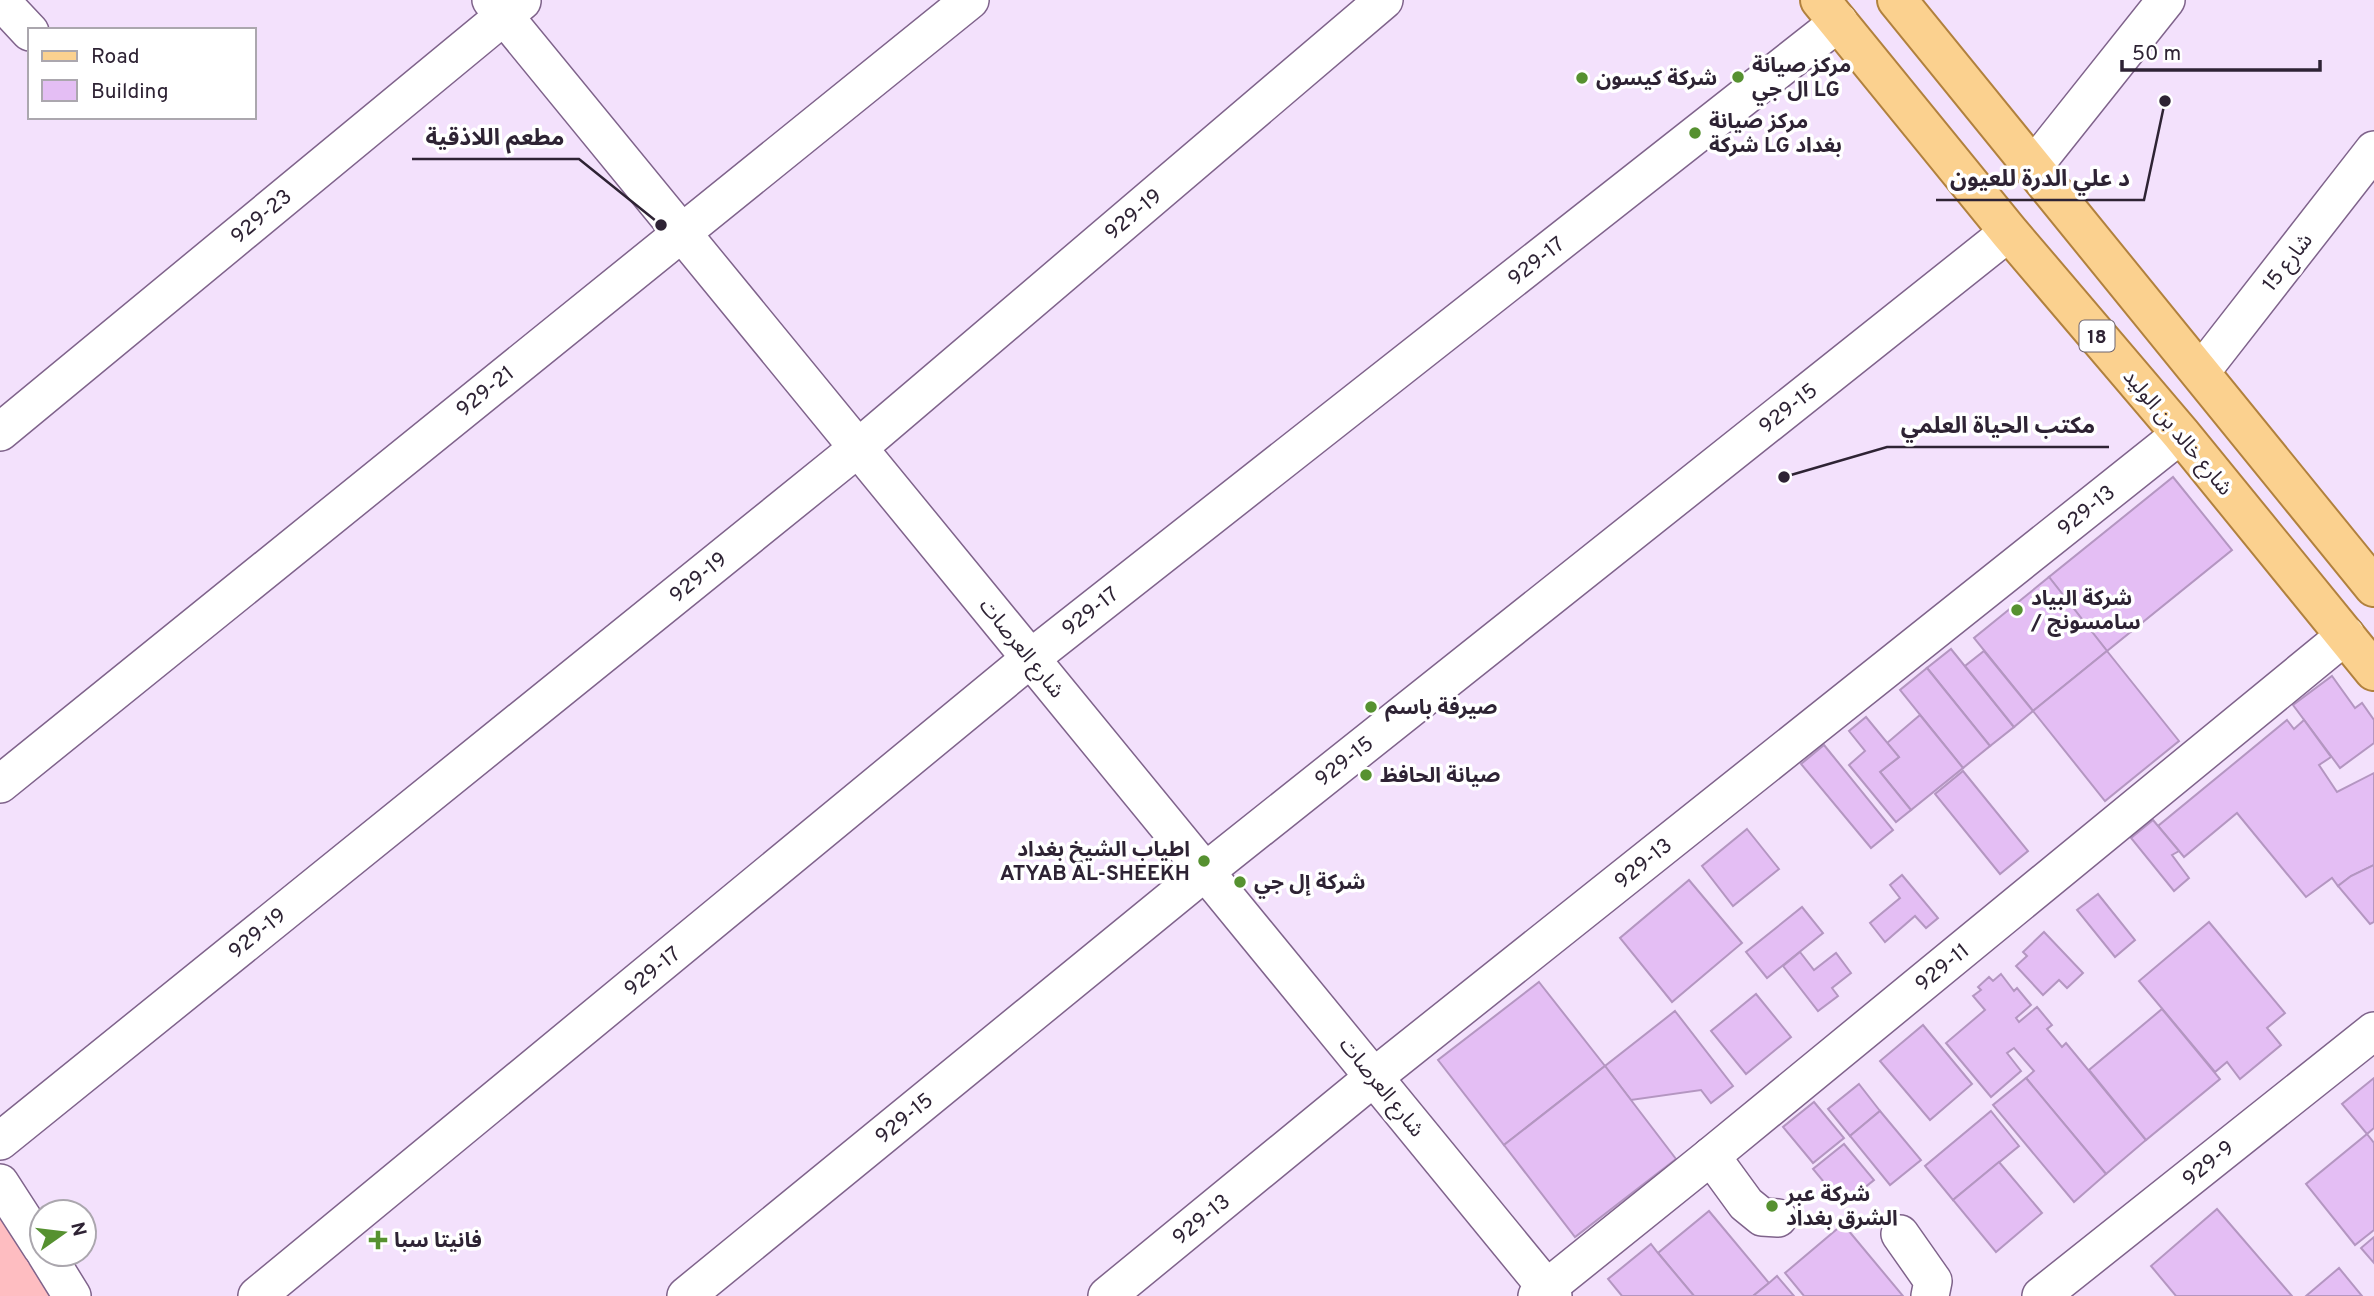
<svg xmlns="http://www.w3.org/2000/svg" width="2374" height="1296" viewBox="0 0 2374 1296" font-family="Overpass,'Noto Sans Arabic',sans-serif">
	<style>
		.green { fill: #febdc1 }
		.building { fill: #e4bef4; stroke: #b496c1; stroke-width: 2 }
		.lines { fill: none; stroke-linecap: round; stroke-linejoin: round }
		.minor-casing { stroke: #7f638b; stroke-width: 40 }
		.major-casing { stroke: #b1813e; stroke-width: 42 }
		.minor { stroke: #fff; stroke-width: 37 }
		.major { stroke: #fbd18f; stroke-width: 38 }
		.poi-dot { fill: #569130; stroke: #fff; stroke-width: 2.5 }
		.labels { text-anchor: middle; stroke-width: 7; stroke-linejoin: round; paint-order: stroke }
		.shield { fill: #fff; stroke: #6d6571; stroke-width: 2 }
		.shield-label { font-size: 19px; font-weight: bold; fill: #2e2334 }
		.poi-label { font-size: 21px; font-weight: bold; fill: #2e2334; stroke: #fff; text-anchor: start }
		.street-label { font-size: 21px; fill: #2e2334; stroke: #fff }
		.leader { fill: none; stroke: #2e2334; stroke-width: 2.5 }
		.callout-dot { fill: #2e2334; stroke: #fff; stroke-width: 2.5 }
		.callout-label { font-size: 23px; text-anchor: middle; font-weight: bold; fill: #2e2334; stroke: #fff; stroke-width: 7; stroke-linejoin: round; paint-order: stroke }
	</style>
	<rect width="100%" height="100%" fill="#f3e1fc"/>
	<path class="green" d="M0 1174 78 1296H0Z"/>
	<g class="building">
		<path d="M2173 477 2232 550 2107 651 2049 577Z"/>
		<path d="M2049 577 2107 651 2033 711 1974 638Z"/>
		<path d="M1951 649 2014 727 1990 746 1927 668Z"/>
		<path d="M1984 651 2033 711 2014 727 1965 666Z"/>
		<path d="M2107 651 2179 741 2105 801 2033 711Z"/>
		<path d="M1927 668 1990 746 1963 768 1900 690Z"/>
		<path d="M2332 676 2355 708 2362 703 2374 720V743L2340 768 2293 705Z"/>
		<path d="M1920 715 1963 768 1911 810 1880 772 1899 757 1887 743Z"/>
		<path d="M1866 717 1899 757 1880 772 1911 810 1896 822 1849 765 1865 751 1849 731Z"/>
		<path d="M2287 720 2294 729 2304 720 2331 757 2319 765 2337 792 2374 773V865L2351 876 2338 886 2332 878 2306 897 2237 813 2184 857 2158 826Z"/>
		<path d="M1824 745 1893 830 1871 848 1801 764Z"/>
		<path d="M1963 771 2028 851 2000 874 1935 794Z"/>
		<path d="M2153 820 2179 851 2172 855 2189 878 2174 891 2131 838Z"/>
		<path d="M1747 829 1779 869 1733 906 1702 866Z"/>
		<path d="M2374 865V922L2370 924 2338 886 2351 876Z"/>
		<path d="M1902 875 1938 918 1926 928 1915 916 1885 942 1870 923 1900 898 1890 885Z"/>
		<path d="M1689 880 1742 943 1672 1002 1620 938Z"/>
		<path d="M2098 894 2135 940 2115 957 2077 910Z"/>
		<path d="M1802 907 1823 933 1767 978 1746 952Z"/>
		<path d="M2209 922 2285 1013 2267 1028 2281 1045 2240 1079 2227 1062 2215 1072 2139 981Z"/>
		<path d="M2044 932 2083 973 2067 988 2059 980 2043 995 2016 966 2027 956 2023 952Z"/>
		<path d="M1800 952 1814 970 1836 953 1851 973 1832 988 1838 996 1818 1011 1783 966Z"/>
		<path d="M2001 974 2014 991 2017 988 2031 1005 2016 1018 2019 1022 2037 1007 2052 1025 2047 1029 2062 1047 2066 1043 2146 1140 2106 1174 2026 1078 2034 1071 2014 1048 2007 1053 2021 1071 1991 1097 1946 1043 1985 1010 1973 996 1981 990 1978 987 1989 977 1993 981Z"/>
		<path d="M1539 982 1605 1066 1504 1145 1438 1060Z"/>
		<path d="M1756 994 1791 1037 1746 1074 1711 1031Z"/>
		<path d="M2162 1009 2220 1079 2146 1140 2089 1070Z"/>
		<path d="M1675 1011 1733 1086 1711 1103 1701 1090 1631 1100 1605 1066Z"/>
		<path d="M1923 1025 1972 1084 1930 1120 1880 1061Z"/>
		<path d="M1605 1066 1676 1159 1575 1237 1504 1145Z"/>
		<path d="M2026 1078 2106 1174 2074 1202 1993 1105Z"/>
		<path d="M2374 1078V1128L2367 1134 2342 1104Z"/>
		<path d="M1859 1084 1880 1111 1850 1136 1828 1109Z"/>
		<path d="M1814 1102 1844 1138 1813 1163 1783 1127Z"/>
		<path d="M1880 1111 1921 1160 1890 1185 1850 1136Z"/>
		<path d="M1991 1111 2019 1146 1953 1200 1925 1166Z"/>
		<path d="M2367 1134 2374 1143V1230L2355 1245 2306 1184Z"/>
		<path d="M1844 1144 1874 1180 1843 1205 1813 1169Z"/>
		<path d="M1999 1162 2042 1213 1996 1252 1953 1200Z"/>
		<path d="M2217 1209 2292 1296H2176L2151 1266Z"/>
		<path d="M1709 1211 1769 1283 1753 1296H1694L1658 1253Z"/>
		<path d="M1843 1224 1903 1296H1804L1785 1273Z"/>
		<path d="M2374 1237V1263L2361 1248Z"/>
		<path d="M1651 1244 1658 1253 1694 1296H1622L1608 1279Z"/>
		<path d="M2339 1268 2362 1296H2306Z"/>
		<path d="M1777 1276 1794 1296H1753L1769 1283Z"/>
	</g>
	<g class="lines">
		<g class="minor-casing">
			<g id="minor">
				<path d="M0 0 30 32"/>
				<path d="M491 0 1553 1296"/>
				<path d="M2033 167 2166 0"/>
				<path d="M2200 373 2374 150"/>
				<path d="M0 432 522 1"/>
				<path d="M0 784 970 0"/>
				<path d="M0 1141 858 448 1384 0"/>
				<path d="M1711 1156 1746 1204 1762 1217 1778 1218"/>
				<path d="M0 1183 42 1248"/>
				<path d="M1900 1234 1933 1281 1930 1296"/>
				<path d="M46 1254 72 1296"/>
				<path d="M257 1296 1031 658 1839 22"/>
				<path d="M686 1296 1206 871 2009 232"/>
				<path d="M1107 1296 1374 1077 2181 434"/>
				<path d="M1537 1296 1711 1156 2346 635"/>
				<path d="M2041 1296 2374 1031"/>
			</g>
		</g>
		<g class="major-casing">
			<g id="major">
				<path d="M1820 0 2009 232 2181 434 2374 671"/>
				<path d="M1897 0 2374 587"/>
			</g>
		</g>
		<use href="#minor" class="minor"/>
		<use href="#major" class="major"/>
	</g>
	<g class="poi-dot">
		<circle cx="1738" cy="77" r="7"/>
		<circle cx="1582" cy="78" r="7"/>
		<circle cx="1695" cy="133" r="7"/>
		<circle cx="2017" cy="610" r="7"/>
		<circle cx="1371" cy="707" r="7"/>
		<circle cx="1366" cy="775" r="7"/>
		<circle cx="1204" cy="861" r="7"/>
		<circle cx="1240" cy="882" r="7"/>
		<circle cx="1772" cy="1206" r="7"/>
		<path d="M374.5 1229.5h7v7h7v7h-7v7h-7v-7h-7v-7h7z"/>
	</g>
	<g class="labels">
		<rect class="shield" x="2079.5" y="320.5" width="35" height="31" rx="5"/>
		<g class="shield-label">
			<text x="2097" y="343">18</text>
		</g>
		<g class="poi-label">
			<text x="1752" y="72">مركز صيانة<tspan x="1752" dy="24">ال جي LG</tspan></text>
			<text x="1596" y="85">شركة كيسون</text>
			<text x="1709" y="128">مركز صيانة<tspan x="1709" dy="24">شركة LG بغداد</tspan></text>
			<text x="2031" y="605">شركة البياد<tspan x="2031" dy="24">/ سامسونج</tspan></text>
			<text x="1385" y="714">صيرفة باسم</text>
			<text x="1380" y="782">صيانة الحافظ</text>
			<text x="1190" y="856" text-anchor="end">اطياب الشيخ بغداد<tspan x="1190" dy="24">ATYAB AL-SHEEKH</tspan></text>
			<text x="1254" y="889">شركة إل جي</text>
			<text x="1786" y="1201">شركة عبر<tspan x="1786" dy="24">الشرق بغداد</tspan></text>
			<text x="394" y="1247">فانيتا سبا</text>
		</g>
		<g class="street-label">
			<text transform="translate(1133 214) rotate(-40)" y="7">929-19</text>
			<text transform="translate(261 216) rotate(-40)" y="7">929-23</text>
			<text transform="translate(1536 261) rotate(-38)" y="7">929-17</text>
			<text transform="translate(2287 262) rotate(-52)" y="7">شارع 15</text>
			<text transform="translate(485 391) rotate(-39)" y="7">929-21</text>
			<text transform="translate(1788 408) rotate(-38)" y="7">929-15</text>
			<text transform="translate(2178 432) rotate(50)" y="7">شارع خالد بن الوليد</text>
			<text transform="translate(2086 510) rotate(-39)" y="7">929-13</text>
			<text transform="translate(698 577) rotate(-39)" y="7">929-19</text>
			<text transform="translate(1090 611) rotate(-38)" y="7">929-17</text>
			<text transform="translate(1022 648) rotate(51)" y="7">شارع العرصات</text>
			<text transform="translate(1344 761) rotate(-38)" y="7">929-15</text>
			<text transform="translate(1643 863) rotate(-39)" y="7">929-13</text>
			<text transform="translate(257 933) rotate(-39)" y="7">929-19</text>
			<text transform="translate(1942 967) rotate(-39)" y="7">929-11</text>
			<text transform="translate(652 971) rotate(-39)" y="7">929-17</text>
			<text transform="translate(1382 1087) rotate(51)" y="7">شارع العرصات</text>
			<text transform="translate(904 1118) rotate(-39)" y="7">929-15</text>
			<text transform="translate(2208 1163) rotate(-39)" y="7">929-9</text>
			<text transform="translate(1201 1219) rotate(-39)" y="7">929-13</text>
		</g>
	</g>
	<path class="leader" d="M661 225L579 159H412M2165 101L2144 200H1936M1784 477L1887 447H2109"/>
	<g class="callout-dot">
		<circle cx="661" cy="225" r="7"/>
		<circle cx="2165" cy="101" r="7"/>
		<circle cx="1784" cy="477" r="7"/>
	</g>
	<g class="callout-label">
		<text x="495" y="145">مطعم اللاذقية</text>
		<text x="2040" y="186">د علي الدرة للعيون</text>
		<text x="1998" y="433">مكتب الحياة العلمي</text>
	</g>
	<rect x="28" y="28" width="228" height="91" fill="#ffffff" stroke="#aba7ae" stroke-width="2"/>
	<rect x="42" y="51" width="35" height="10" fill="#fbd18f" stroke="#aba7ae" stroke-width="2"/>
	<text x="91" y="63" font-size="21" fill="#2e2334">Road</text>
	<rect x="42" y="80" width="35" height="21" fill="#e4bef4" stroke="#aba7ae" stroke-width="2"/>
	<text x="91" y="98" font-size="21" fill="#2e2334">Building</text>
	<g transform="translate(63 1233) rotate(76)"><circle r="33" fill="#ffffff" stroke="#aba7ae" stroke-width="2"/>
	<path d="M0-5L12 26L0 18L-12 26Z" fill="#569130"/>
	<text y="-10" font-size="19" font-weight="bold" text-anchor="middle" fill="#2e2334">N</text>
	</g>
	<path d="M2122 60v10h198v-10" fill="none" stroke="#2e2334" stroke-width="3.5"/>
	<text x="2132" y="60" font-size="21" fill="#2e2334" stroke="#ffffff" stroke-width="5" paint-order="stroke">50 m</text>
</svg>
